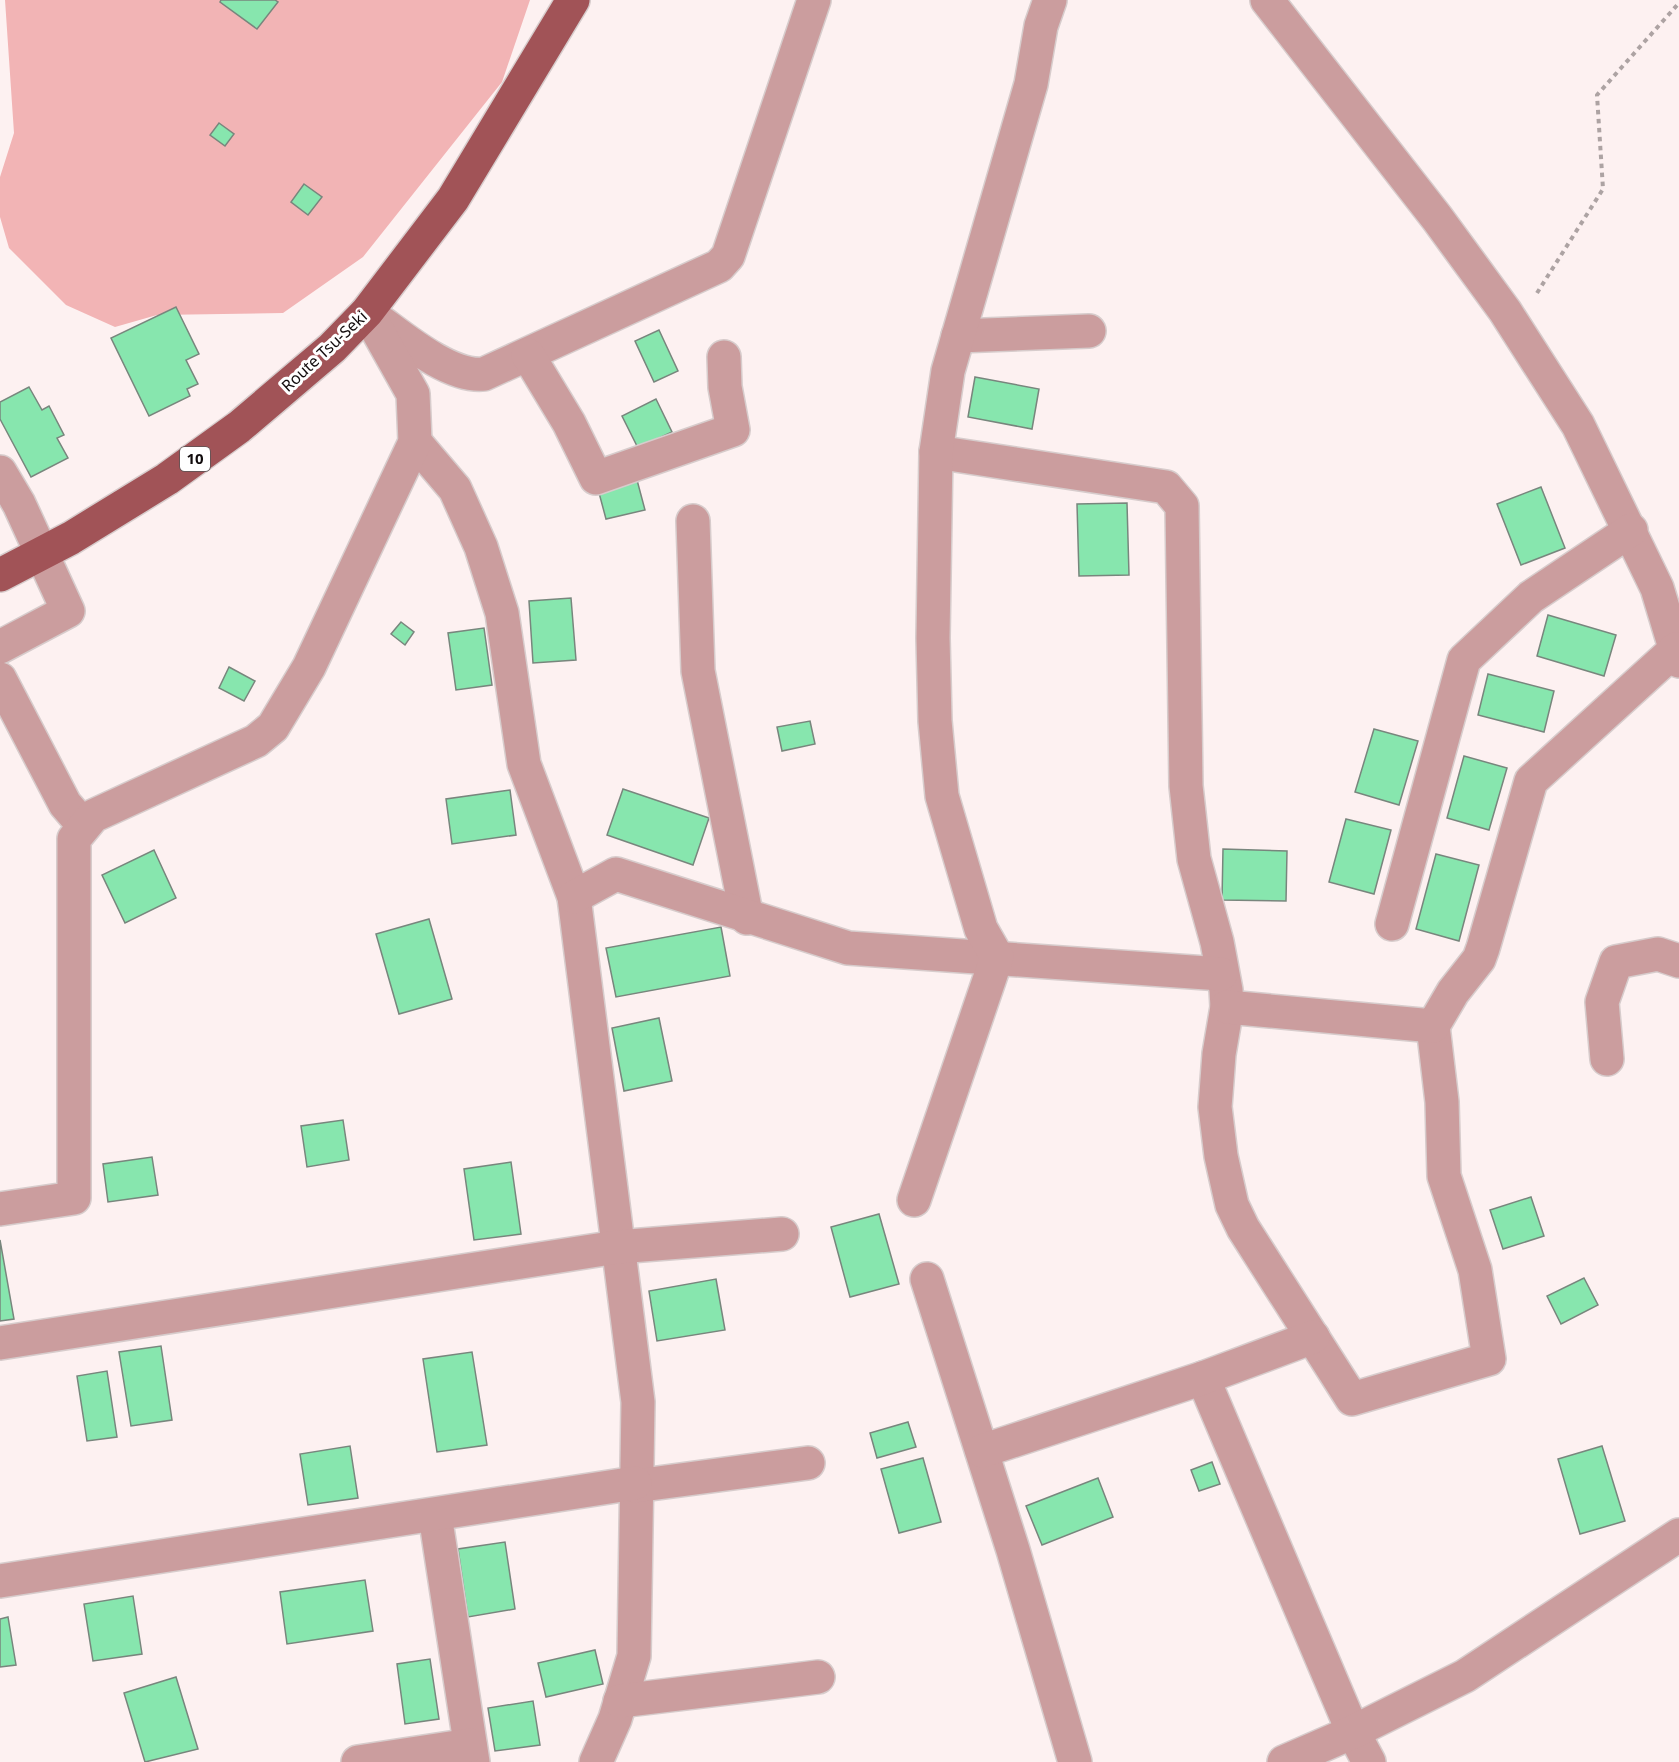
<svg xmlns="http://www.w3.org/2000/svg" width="1679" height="1762" viewBox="0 0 1679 1762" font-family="'Noto Sans',sans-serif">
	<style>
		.forest { fill: #f2b4b5 }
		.building { fill: #87e6ae; stroke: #78867d; stroke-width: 1.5 }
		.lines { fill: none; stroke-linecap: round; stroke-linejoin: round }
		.minor-casing { stroke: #d7cccc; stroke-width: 36 }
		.major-casing { stroke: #d7cccc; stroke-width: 36 }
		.path { stroke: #ada3a3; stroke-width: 4; stroke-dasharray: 4.5 4.5; stroke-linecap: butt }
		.minor { stroke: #cb9d9e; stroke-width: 33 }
		.major { stroke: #a15357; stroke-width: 33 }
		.labels { text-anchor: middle; stroke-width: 6; stroke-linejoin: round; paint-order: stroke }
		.shield { fill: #fff; stroke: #585455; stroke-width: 1.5 }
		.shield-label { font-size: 15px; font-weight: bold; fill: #110b0c }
		.street-label { font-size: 16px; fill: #110b0c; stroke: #fff }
	</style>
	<rect width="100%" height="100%" fill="#fdf1f1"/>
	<path class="forest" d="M5 0H530L502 82 363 257 283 313 157 315 115 327 66 305 9 248 0 217V177L14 133Z"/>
	<g class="building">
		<path d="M221 0H275L278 2 257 29 220 2Z"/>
		<path d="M219 123 234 134 225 146 210 135Z"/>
		<path d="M304 184 322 197 308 215 291 202Z"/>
		<path d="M176 307 199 354 186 360 198 384 187 389 190 396 149 416 111 338Z"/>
		<path d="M659 330 678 371 654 382 635 341Z"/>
		<path d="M975 377 1039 389 1032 429 968 417Z"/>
		<path d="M29 387 42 410 49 406 64 435 57 438 68 458 31 477 0 419V402Z"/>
		<path d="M656 399 672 432 638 448 622 416Z"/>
		<path d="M637 480 645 510 606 519 598 489Z"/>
		<path d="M1541 487 1565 548 1521 565 1497 504Z"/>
		<path d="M1127 503 1129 575 1079 576 1077 504Z"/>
		<path d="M571 598 576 660 533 663 529 601Z"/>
		<path d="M1548 615 1616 635 1604 676 1537 656Z"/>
		<path d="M401 622 414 632 405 645 391 634Z"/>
		<path d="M484 628 492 685 456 690 448 633Z"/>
		<path d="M229 667 255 681 244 701 219 688Z"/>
		<path d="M1488 674 1554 691 1544 732 1478 715Z"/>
		<path d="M810 721 815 744 782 751 777 727Z"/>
		<path d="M1374 729 1418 741 1399 805 1355 792Z"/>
		<path d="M1464 756 1507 768 1489 830 1447 818Z"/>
		<path d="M623 789 709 818 693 865 607 835Z"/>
		<path d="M510 790 516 835 452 844 446 799Z"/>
		<path d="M1346 819 1391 830 1374 894 1329 882Z"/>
		<path d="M1223 849 1287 851 1286 901 1222 900Z"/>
		<path d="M154 850 176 898 125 923 102 875Z"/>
		<path d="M1436 854 1479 865 1459 941 1416 929Z"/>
		<path d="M429 919 452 999 399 1014 376 934Z"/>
		<path d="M721 927 730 976 616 997 606 948Z"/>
		<path d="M659 1018 672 1081 624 1091 612 1028Z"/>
		<path d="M343 1120 349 1160 307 1167 301 1126Z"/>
		<path d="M152 1157 158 1195 108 1202 103 1164Z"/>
		<path d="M511 1162 521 1234 474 1240 464 1169Z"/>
		<path d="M1531 1197 1544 1236 1503 1249 1490 1210Z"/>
		<path d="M879 1214 899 1284 850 1297 831 1227Z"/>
		<path d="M0 1240 14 1319 0 1321Z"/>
		<path d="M1584 1278 1598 1305 1561 1324 1547 1296Z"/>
		<path d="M716 1279 725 1330 657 1341 649 1291Z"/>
		<path d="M161 1346 172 1420 131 1426 119 1352Z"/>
		<path d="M472 1352 487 1445 437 1452 423 1359Z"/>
		<path d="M107 1371 117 1437 87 1441 77 1376Z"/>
		<path d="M908 1422 916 1447 877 1458 870 1433Z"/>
		<path d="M350 1446 358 1498 308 1505 300 1454Z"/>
		<path d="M1602 1446 1625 1521 1580 1534 1558 1459Z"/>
		<path d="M923 1458 941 1522 899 1533 881 1469Z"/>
		<path d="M1212 1462 1220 1484 1199 1491 1191 1470Z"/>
		<path d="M1098 1478 1113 1517 1042 1545 1026 1506Z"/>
		<path d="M505 1542 515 1609 468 1617 458 1549Z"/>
		<path d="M365 1580 373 1631 287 1644 280 1592Z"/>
		<path d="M133 1596 142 1654 93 1661 84 1604Z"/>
		<path d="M8 1617 16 1665 0 1667V1619Z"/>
		<path d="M595 1650 603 1684 546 1697 538 1663Z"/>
		<path d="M430 1659 439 1719 405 1724 397 1664Z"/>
		<path d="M176 1677 198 1749 145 1762 124 1693Z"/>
		<path d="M533 1701 540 1745 495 1751 488 1708Z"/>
	</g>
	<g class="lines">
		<g class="minor-casing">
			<g id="minor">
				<path d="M1267 0 1437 218 1505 311 1578 425 1657 588 1679 661"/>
				<path d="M378 320C404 339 451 378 484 374L719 266 728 256 814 0"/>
				<path d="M958 336 1089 331"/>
				<path d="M528 355 569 423 596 478 733 430 725 387 724 357"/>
				<path d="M415 442 455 489 481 547 502 613 524 764 574 897 638 1402 634 1656 615 1719 596 1762"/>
				<path d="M936 452 1166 487 1182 506 1186 786 1194 859 1217 942 1226 990 1227 1007 1219 1054 1215 1107 1221 1156 1232 1205 1243 1228 1352 1399 1489 1359 1475 1270 1444 1176 1442 1102 1433 1026"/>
				<path d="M0 472 19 504 68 611 0 647"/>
				<path d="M693 521 698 671 747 918"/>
				<path d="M0 679 65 804 84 826"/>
				<path d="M574 897 616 874 848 948 1221 974"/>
				<path d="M1392 924 1464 660 1531 597 1631 530"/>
				<path d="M1227 1007 1433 1026 1453 992 1479 959 1483 948 1531 781 1676 649"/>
				<path d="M1607 1059 1602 1002 1616 962 1658 954 1679 961"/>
				<path d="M914 1200 997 957 981 929 942 796 935 721 933 638 936 452 948 371 1031 84 1041 26 1050 0"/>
				<path d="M0 1209 74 1198V839L93 816 256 741 273 727 309 667 415 442 413 394 367 312"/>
				<path d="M927 1279 1013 1550 1075 1762"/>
				<path d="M0 1343 617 1247 782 1234"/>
				<path d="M1203 1378 1353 1732 1369 1762"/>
				<path d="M982 1451 1203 1378 1313 1337"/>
				<path d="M635 1486 808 1463"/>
				<path d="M435 1515 473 1762"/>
				<path d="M0 1581 635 1483"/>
				<path d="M620 1701 818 1677"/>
				<path d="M358 1762 470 1745"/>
				<path d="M1284 1762 1353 1732 1465 1676 1679 1535"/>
			</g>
		</g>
		<g class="major-casing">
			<path id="major" d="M0 575 71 538 167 479 239 427 332 348 367 312 453 199 573 0"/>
		</g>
		<path class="path" d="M1537 293 1603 189 1597 95 1679 3"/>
		<use href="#minor" class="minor"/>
		<use href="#major" class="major"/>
	</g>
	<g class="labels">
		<rect class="shield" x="180" y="447" width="30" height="24" rx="4.5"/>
		<g class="shield-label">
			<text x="195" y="464">10</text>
		</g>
		<g class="street-label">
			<text transform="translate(324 351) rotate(-43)" y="6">Route Tsu-Seki</text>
		</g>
	</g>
</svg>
